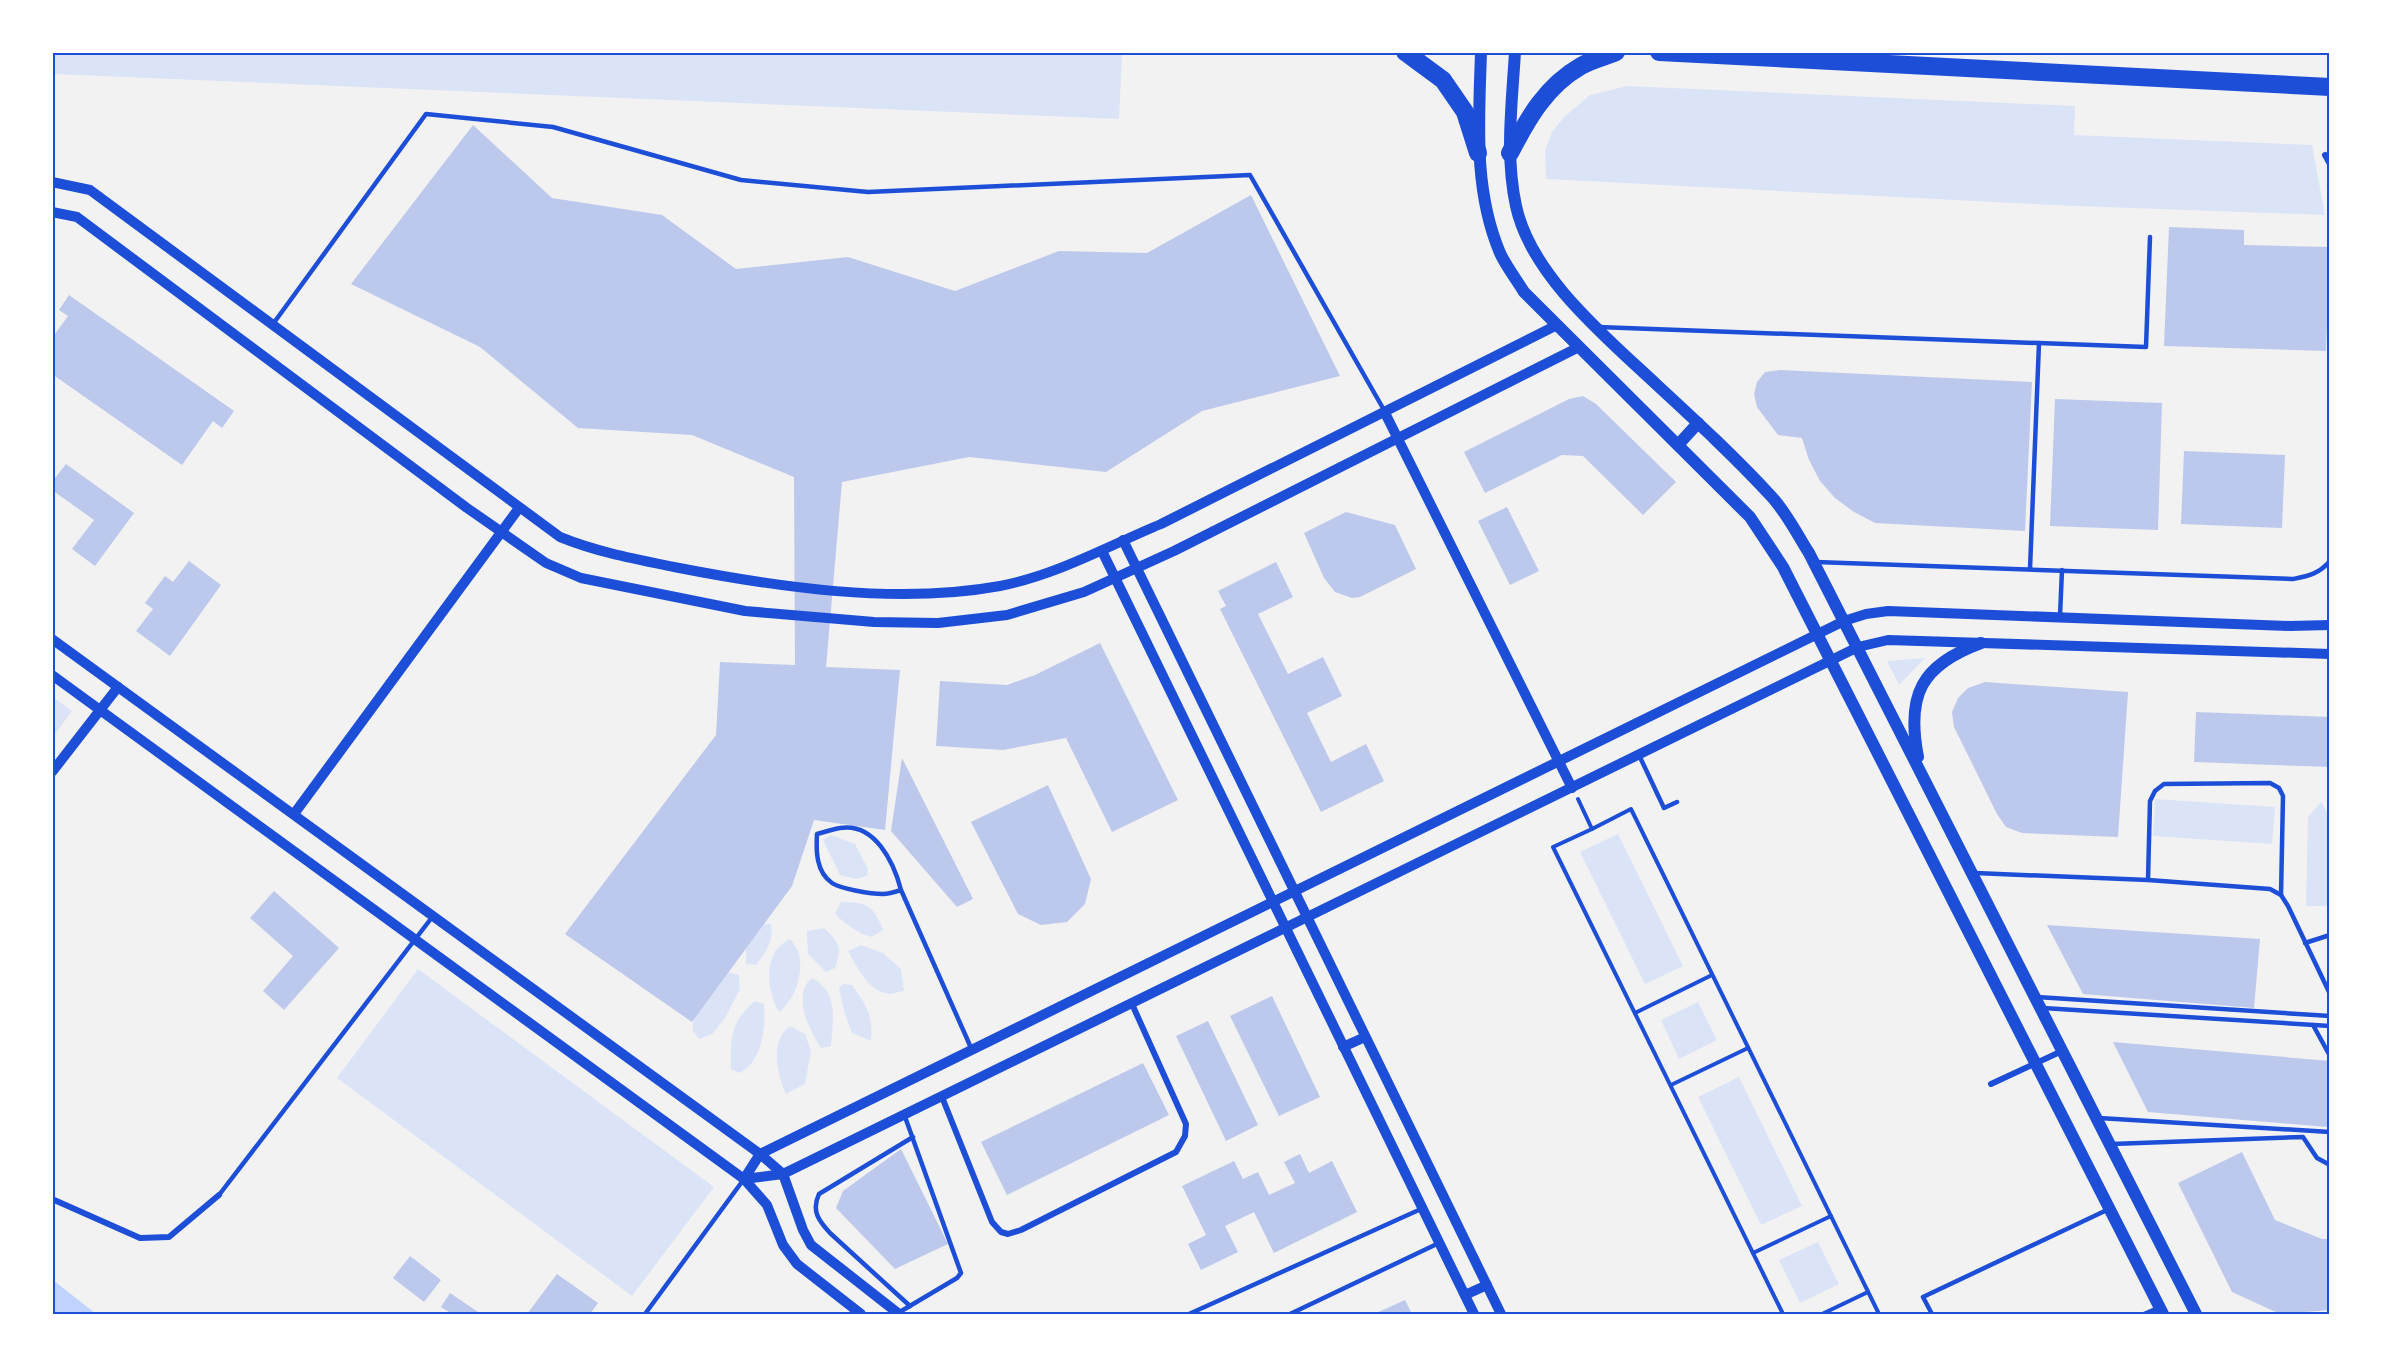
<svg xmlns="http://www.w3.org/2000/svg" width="2382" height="1367" viewBox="0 0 2382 1367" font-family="'Nunito Sans',sans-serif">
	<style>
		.green { fill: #dbe4f7 }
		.water { fill: #bfd3fe }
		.building { fill: #bdc9ec }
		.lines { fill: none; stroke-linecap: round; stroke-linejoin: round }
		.path { stroke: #1d4ed8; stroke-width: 4 }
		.service { stroke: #1d4ed8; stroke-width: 4.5 }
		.minor { stroke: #1d4ed8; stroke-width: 6 }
		.tertiary { stroke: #1d4ed8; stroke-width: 10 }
		.secondary { stroke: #1d4ed8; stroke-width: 12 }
		.motorway { stroke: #1d4ed8; stroke-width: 18 }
		.neatline { fill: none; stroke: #1d4ed8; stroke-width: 2 }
	</style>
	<rect width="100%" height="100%" fill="#f2f2f2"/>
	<g class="green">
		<path d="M53 52H1122V53L1119 119 53 74Z"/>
		<path d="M1627 86 2075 106 2074 135 2312 145 2325 215 2051 205 1546 179 1545 150 1552 132 1564 117 1590 95Z"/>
		<path d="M1925 658 1899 685 1887 661Z"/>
		<path d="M53 697 72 711 53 737Z"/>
		<path d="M2155 799 2275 807 2272 844 2153 836Z"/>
		<path d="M2321 802 2329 816V906H2306L2308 817Z"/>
		<path d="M1618 834 1683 966 1645 984 1580 852Z"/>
		<path d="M831 835 855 844 868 869 867 876 856 879 840 875 823 840Z"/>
		<path d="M841 902C867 902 873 905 883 930L872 937C856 933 846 924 835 914Z"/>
		<path d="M771 924C774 942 766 952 756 965L746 964V941L757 925Z"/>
		<path d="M824 928C840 943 842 947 835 968L826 972 808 954 807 931Z"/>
		<path d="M790 939C793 943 796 947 798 951 805 971 795 1000 779 1012 766 989 762 952 790 939Z"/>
		<path d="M861 945 883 953 901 969 904 991C900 991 894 994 890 994 868 992 857 967 848 951Z"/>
		<path d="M418 969 714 1187 632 1296 337 1078Z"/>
		<path d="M728 972 739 975 740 989 725 1018 712 1034 699 1039 692 1030 696 1010Z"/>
		<path d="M812 978C839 992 833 1020 831 1046L821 1048C809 1029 791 995 812 978Z"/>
		<path d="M843 984 852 985C866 1004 874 1018 871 1041L852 1033 844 1011 839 988Z"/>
		<path d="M755 1001 764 1004C766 1026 762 1063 739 1073L731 1069C730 1040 731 1020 755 1001Z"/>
		<path d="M1698 1002 1717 1040 1679 1059 1661 1020Z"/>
		<path d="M790 1026 805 1034 811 1051 805 1084 786 1094C777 1074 769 1041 790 1026Z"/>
		<path d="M1739 1077 1802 1206 1761 1225 1698 1097Z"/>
		<path d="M1818 1242 1839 1284 1800 1303 1779 1260Z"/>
	</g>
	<path class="water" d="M52 1280H53L96 1314H53Z"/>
	<g class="building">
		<path d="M473 125 552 198 662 215 736 269 848 257 955 291 1059 251 1147 253 1251 195 1340 376 1202 411 1106 472 969 457 842 482 826 667 900 670 885 830 814 820 792 886 692 1022 565 934 716 735 720 662 795 665 794 477 692 435 578 428 480 347 351 284Z"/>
		<path d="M2169 227 2244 230V245L2330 247 2326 351 2164 346Z"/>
		<path d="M69 295 234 411 222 428 213 421 182 465 52 374V338L68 316 59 310Z"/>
		<path d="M1780 370 2032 382 2025 531 1875 523 1854 512 1835 498 1820 481 1809 460 1802 438 1778 435 1757 407 1754 394 1757 382 1765 372Z"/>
		<path d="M1583 396 1596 404 1676 482 1643 515 1583 456 1562 455 1485 493 1464 452 1569 399Z"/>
		<path d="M2055 399 2162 403 2158 530 2050 526Z"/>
		<path d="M2184 451 2285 455 2282 528 2181 524Z"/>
		<path d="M66 464 134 513 95 566 72 549 94 520 52 490V482Z"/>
		<path d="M1507 507 1539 571 1510 585 1478 521Z"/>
		<path d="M1346 512 1395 525 1416 569 1360 597 1352 598 1335 592 1324 578 1304 533Z"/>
		<path d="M189 561 221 585 170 656 136 631 153 609 145 603 165 576 173 582Z"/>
		<path d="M1276 562 1293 597 1258 614 1288 674 1323 657 1342 696 1307 713 1331 762 1366 744 1384 781 1321 812 1220 609 1226 606 1218 591Z"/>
		<path d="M1100 643 1178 800 1112 832 1066 738 1003 750 936 746 940 681 1007 685 1035 675Z"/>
		<path d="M1985 682 2128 692 2118 837 2022 833 2006 827 1997 814 1954 727 1952 712 1958 698 1968 688Z"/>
		<path d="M2196 712 2330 717V767L2194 762Z"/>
		<path d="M902 758 973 899 957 907 891 831Z"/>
		<path d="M1048 785 1091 879 1085 904 1067 922 1041 925 1018 914 971 822Z"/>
		<path d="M274 891 339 948 284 1010 263 991 293 956 250 918Z"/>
		<path d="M2047 925 2260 939 2254 1008 2083 994Z"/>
		<path d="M1272 996 1320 1097 1279 1116 1230 1016Z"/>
		<path d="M1208 1021 1258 1125 1226 1141 1176 1036Z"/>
		<path d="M2113 1042 2330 1061 2327 1127 2148 1112Z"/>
		<path d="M1143 1063 1169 1115 1007 1195 981 1142Z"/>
		<path d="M901 1149 948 1244 895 1269 836 1208 843 1191Z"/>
		<path d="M2242 1152 2275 1220 2322 1239H2330V1310L2280 1314 2232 1292 2178 1183Z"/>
		<path d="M1300 1154 1309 1173 1332 1161 1357 1212 1274 1253 1254 1212 1225 1226 1238 1252 1201 1270 1188 1244 1206 1235 1182 1186 1234 1161 1243 1179 1258 1172 1269 1195 1295 1183 1284 1162Z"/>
		<path d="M410 1256 441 1280 424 1302 393 1278Z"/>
		<path d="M557 1274 598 1303 590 1314H527Z"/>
		<path d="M450 1293 481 1314H452L441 1307Z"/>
		<path d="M1405 1300 1412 1314H1374Z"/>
	</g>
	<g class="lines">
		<g class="path">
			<path d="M1578 799 1592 829 1553 847 1783 1314"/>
			<path d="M1592 829 1631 809 1879 1314"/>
			<path d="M1635 1013 1712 975"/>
			<path d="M1671 1085 1748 1048"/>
			<path d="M1753 1253 1831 1216"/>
			<path d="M1822 1314 1868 1292"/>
		</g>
		<g class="service">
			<path d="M273 324 426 114 553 127 741 180 868 192 1250 175 1384 410"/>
			<path d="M1598 327 2146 347 2150 237"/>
			<path d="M1816 562 2293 579C2308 576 2319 574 2330 561"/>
			<path d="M2030 569 2039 343"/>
			<path d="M2060 616 2062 570"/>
			<path d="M1639 755 1664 808 1677 802"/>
			<path d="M1975 873 2148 880 2270 889 2281 895 2288 906 2330 994"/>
			<path d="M2148 880 2150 801 2155 791 2164 784 2270 783 2279 788 2283 796 2281 895"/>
			<path d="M901 890C894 863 875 822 840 828 833 829 825 832 817 834 816 851 816 872 832 883 841 889 871 894 883 894 889 894 895 892 901 890L972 1050"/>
			<path d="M2305 943 2330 935"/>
			<path d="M2037 997 2330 1016"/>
			<path d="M2043 1008 2330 1026"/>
			<path d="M2313 1025 2330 1056"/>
			<path d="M2099 1118 2330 1132"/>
			<path d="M2112 1144 2303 1137 2317 1158 2330 1165"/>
			<path d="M219 1195 433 916"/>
			<path d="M910 1306 830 1233C819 1221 811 1211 819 1194L913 1137"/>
			<path d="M898 1313 957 1278 961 1273 904 1114"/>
			<path d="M645 1314 744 1179"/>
			<path d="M1189 1314 1421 1209"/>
			<path d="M1290 1314 1439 1243"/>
			<path d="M1932 1314 1923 1297 2109 1209"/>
			<path d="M2144 1314 2158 1308"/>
		</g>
		<g class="minor">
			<path d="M2325 155 2330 164"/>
			<path d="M1991 1084 2062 1051"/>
			<path d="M942 1097 992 1222 1001 1232 1008 1234 1021 1230 1176 1152 1185 1136 1186 1124 1132 1004"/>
			<path d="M52 1199 140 1238 169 1237 219 1195"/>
		</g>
		<g class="tertiary">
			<path d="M52 182 90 190 560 537C597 552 635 559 674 567 776 587 896 605 1000 586 1057 575 1108 546 1161 524L1557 325"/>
			<path d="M52 212 77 217 467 508 546 563 581 578 745 611 874 622 938 623 1007 615 1084 592 1174 551 1579 347"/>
			<path d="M1385 413 1572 788"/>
			<path d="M1123 540 1501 1314"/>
			<path d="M1102 551 1474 1314"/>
			<path d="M52 639 760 1154 783 1174 803 1230 811 1245 899 1314"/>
			<path d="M52 675 744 1179 767 1205 783 1245 797 1264 861 1314"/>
			<path d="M52 772 118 687"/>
			<path d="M294 814 519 508"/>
			<path d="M1343 1047 1365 1037"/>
			<path d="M744 1179 760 1154 1844 621 1866 614 1888 611 2290 626 2330 625"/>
			<path d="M744 1179 783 1174 1858 647 1888 640 2330 654"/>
			<path d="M1465 1295 1487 1285"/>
		</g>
		<g class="secondary">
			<path d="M1481 52C1479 120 1473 189 1500 253 1506 266 1516 279 1524 292L1750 517 1783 567 2163 1314"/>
			<path d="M1515 52C1512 103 1505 156 1516 206 1531 276 1607 338 1657 385 1696 421 1735 457 1771 496 1786 512 1797 534 1809 553L2196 1314"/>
			<path d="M1678 445 1698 423"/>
			<path d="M1918 757C1906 695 1921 665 1981 643"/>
		</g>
		<g class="motorway">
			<path d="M1405 52 1443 80 1465 112 1478 153"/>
			<path d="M1659 52 2330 87"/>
			<path d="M1510 153C1528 118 1546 86 1581 66 1591 60 1605 57 1616 52"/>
		</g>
	</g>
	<rect width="2382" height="1367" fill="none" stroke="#ffffff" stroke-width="108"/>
	<rect x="54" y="54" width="2274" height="1259" class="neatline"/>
</svg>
